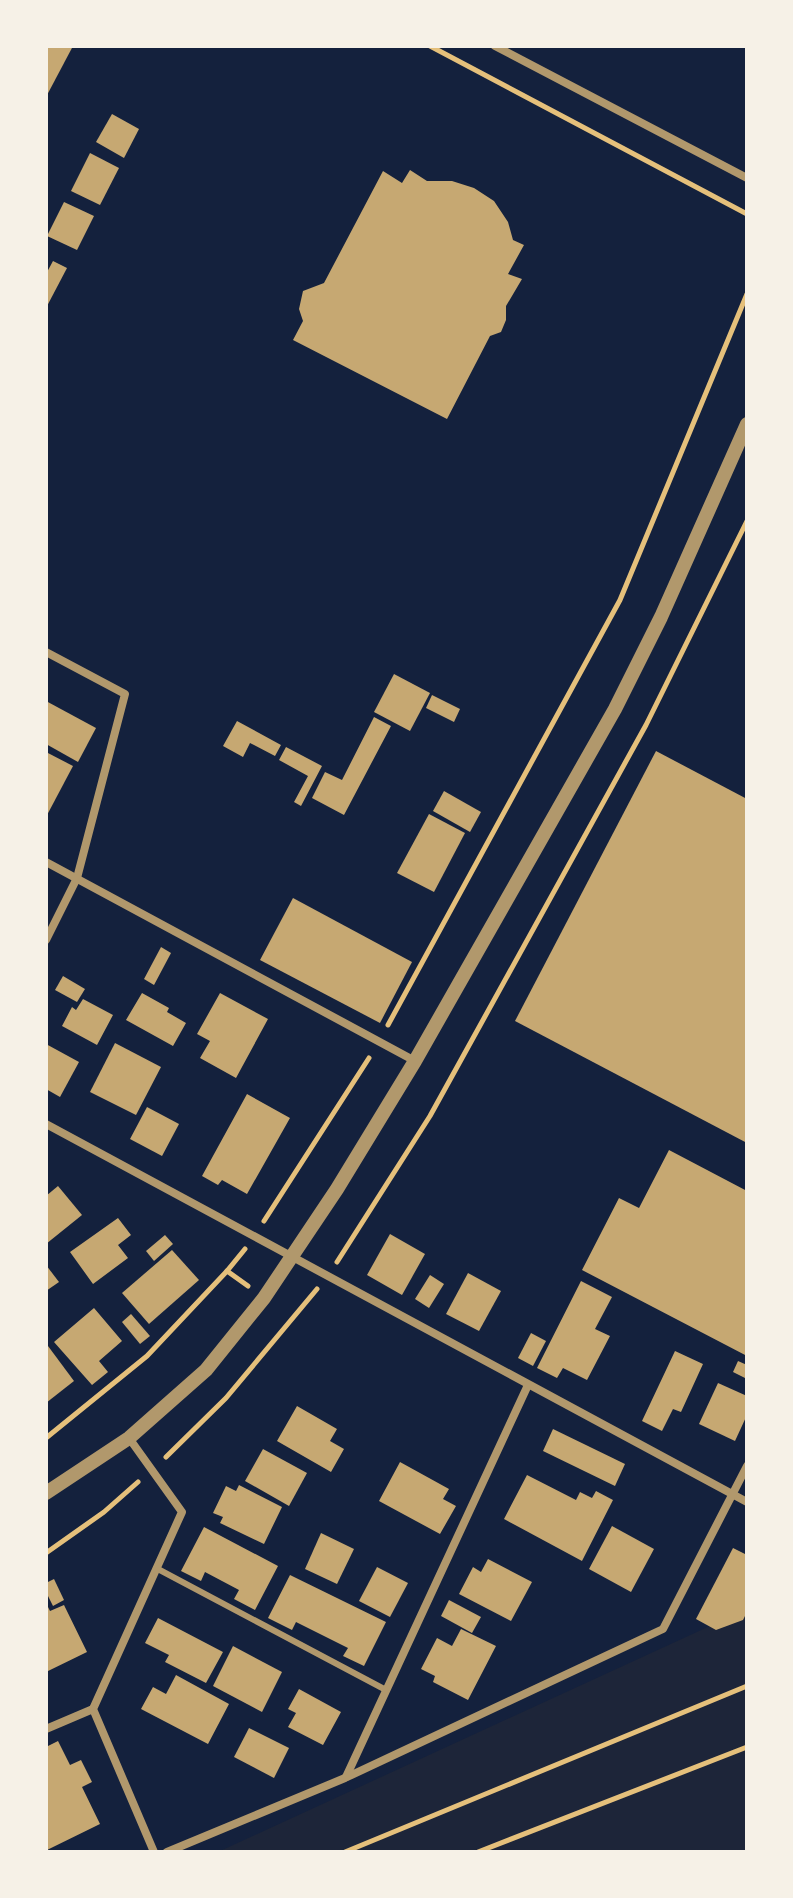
<svg xmlns="http://www.w3.org/2000/svg" width="793" height="1898" viewBox="0 0 793 1898" font-family="Ubuntu,sans-serif">
	<style>
		.green { fill: #1d2539 }
		.building { fill: #c6a872 }
		.lines { fill: none; stroke-linecap: round; stroke-linejoin: round }
		.path { stroke: #e5c07b; stroke-width: 5 }
		.service { stroke: #b1986c; stroke-width: 6 }
		.minor { stroke: #b1986c; stroke-width: 8 }
		.tertiary { stroke: #b1986c; stroke-width: 14 }
	</style>
	<rect width="100%" height="100%" fill="#14213d"/>
	<path class="green" d="M747 1609V1852H218Z"/>
	<g class="building">
		<path d="M46 46H73L46 97Z"/>
		<path d="M112 114 139 129 124 158 96 142Z"/>
		<path d="M90 153 119 168 100 205 71 191Z"/>
		<path d="M410 170 427 181H452L474 188 494 201 508 222 513 240 524 245 508 274 522 279 506 306V320L501 332 490 336 447 419 293 340 303 321 299 309 303 291 324 283 383 171 402 183Z"/>
		<path d="M64 202 94 216 77 250 47 236Z"/>
		<path d="M53 261 67 268 46 308V274Z"/>
		<path d="M394 674 430 693 410 731 374 712Z"/>
		<path d="M432 695 460 709 454 722 426 708Z"/>
		<path d="M46 701 96 728 78 762 46 744Z"/>
		<path d="M374 717 391 726 344 815 312 798 325 772 342 780Z"/>
		<path d="M237 721 281 745 275 756 250 743 243 757 223 746Z"/>
		<path d="M286 747 322 766 301 806 294 802 308 776 279 760Z"/>
		<path d="M656 751 747 799V1143L515 1021Z"/>
		<path d="M46 752 73 766 46 817Z"/>
		<path d="M444 791 481 812 470 832 433 811Z"/>
		<path d="M429 814 465 833 434 892 397 873Z"/>
		<path d="M293 898 412 962 380 1023 260 960Z"/>
		<path d="M161 947 171 953 154 985 144 979Z"/>
		<path d="M63 976 85 989 77 1002 55 990Z"/>
		<path d="M142 993 169 1008 167 1012 186 1023 173 1046 126 1020Z"/>
		<path d="M220 993 268 1019 236 1078 200 1058 210 1041 197 1034Z"/>
		<path d="M83 999 113 1015 97 1045 62 1026 72 1007 76 1010Z"/>
		<path d="M115 1043 161 1067 136 1115 90 1092Z"/>
		<path d="M46 1044 79 1062 60 1097 46 1089Z"/>
		<path d="M247 1094 290 1118 247 1194 222 1180 218 1185 202 1176Z"/>
		<path d="M147 1107 179 1124 162 1156 130 1139Z"/>
		<path d="M669 1150 747 1191V1356L582 1270 619 1198 639 1208Z"/>
		<path d="M58 1186 82 1215 46 1244V1196Z"/>
		<path d="M118 1218 131 1235 118 1245 128 1258 93 1284 70 1252Z"/>
		<path d="M390 1234 425 1254 402 1295 367 1275Z"/>
		<path d="M165 1235 173 1244 154 1261 146 1251Z"/>
		<path d="M172 1250 199 1280 149 1324 122 1293Z"/>
		<path d="M46 1265 59 1282 46 1291Z"/>
		<path d="M468 1273 501 1291 479 1331 446 1314Z"/>
		<path d="M430 1275 444 1284 429 1308 415 1299Z"/>
		<path d="M581 1281 612 1297 595 1329 610 1336 587 1380 563 1368 557 1378 537 1368Z"/>
		<path d="M94 1308 122 1341 99 1361 108 1372 92 1385 54 1342Z"/>
		<path d="M131 1314 150 1336 140 1344 122 1322Z"/>
		<path d="M531 1333 546 1341 533 1366 518 1358Z"/>
		<path d="M48 1346 74 1381 46 1403V1348Z"/>
		<path d="M675 1351 703 1364 681 1412 673 1409 662 1431 642 1421Z"/>
		<path d="M738 1361 747 1365V1379L733 1372Z"/>
		<path d="M718 1383 747 1396V1415L735 1441 699 1424Z"/>
		<path d="M297 1406 337 1429 330 1441 344 1449 331 1472 277 1441Z"/>
		<path d="M553 1429 625 1464 615 1486 543 1451Z"/>
		<path d="M263 1449 307 1473 289 1506 245 1481Z"/>
		<path d="M400 1462 449 1489 443 1499 456 1506 440 1534 379 1501Z"/>
		<path d="M527 1475 576 1500 580 1492 592 1498 596 1491 613 1500 582 1561 504 1519Z"/>
		<path d="M239 1485 282 1507 264 1544 220 1523 223 1517 213 1513 226 1486 236 1491Z"/>
		<path d="M612 1526 654 1549 631 1592 589 1569Z"/>
		<path d="M204 1527 278 1566 255 1610 234 1599 239 1590 205 1572 201 1581 181 1571Z"/>
		<path d="M321 1533 354 1549 337 1584 305 1569Z"/>
		<path d="M733 1548 747 1555V1612L743 1620 716 1630 696 1619Z"/>
		<path d="M488 1559 532 1582 511 1621 459 1594 473 1567 481 1572Z"/>
		<path d="M377 1567 408 1583 390 1617 359 1601Z"/>
		<path d="M290 1575 386 1622 364 1666 343 1656 348 1648 296 1622 292 1630 268 1618Z"/>
		<path d="M54 1579 64 1600 53 1606 46 1592V1583Z"/>
		<path d="M449 1600 481 1617 472 1633 441 1616Z"/>
		<path d="M46 1603 50 1611 64 1605 87 1652 46 1672Z"/>
		<path d="M158 1618 223 1652 206 1683 165 1662 169 1655 145 1643Z"/>
		<path d="M461 1629 496 1646 468 1700 433 1682 435 1676 421 1669 437 1638 452 1646Z"/>
		<path d="M233 1646 282 1672 262 1712 213 1686Z"/>
		<path d="M176 1675 229 1704 208 1744 141 1709 153 1687 166 1694Z"/>
		<path d="M299 1689 341 1712 323 1745 288 1727 296 1713 288 1709Z"/>
		<path d="M249 1728 289 1748 274 1778 234 1757Z"/>
		<path d="M58 1741 70 1765 81 1760 92 1782 82 1787 100 1824 47 1850 46 1747Z"/>
	</g>
	<g class="lines">
		<g class="path">
			<path d="M430 46 747 214"/>
			<path d="M388 1025 620 600 747 294"/>
			<path d="M264 1221 369 1058"/>
			<path d="M337 1262 430 1116 646 725 747 521"/>
			<path d="M227 1271 248 1286"/>
			<path d="M46 1438 147 1356 227 1271 245 1249"/>
			<path d="M166 1457 226 1398 317 1289"/>
			<path d="M46 1553 104 1512 138 1482"/>
			<path d="M345 1852 747 1686"/>
			<path d="M478 1852 747 1747"/>
		</g>
		<path class="service" d="M156 1568 386 1690"/>
		<g class="minor">
			<path d="M495 46 747 178"/>
			<path d="M46 652 125 694 77 878 46 940"/>
			<path d="M46 862 415 1061"/>
			<path d="M46 1124 747 1502"/>
			<path d="M129 1438 182 1512 93 1709 154 1852"/>
			<path d="M46 1729 93 1709"/>
			<path d="M346 1777 528 1385"/>
			<path d="M167 1852 345 1778 663 1629 747 1466"/>
		</g>
		<path class="tertiary" d="M46 1493 129 1438 206 1370 264 1298 337 1189 415 1061 615 709 661 617 747 424"/>
	</g>
	<rect width="793" height="1898" fill="none" stroke="#f6f1e7" stroke-width="96"/>
</svg>
